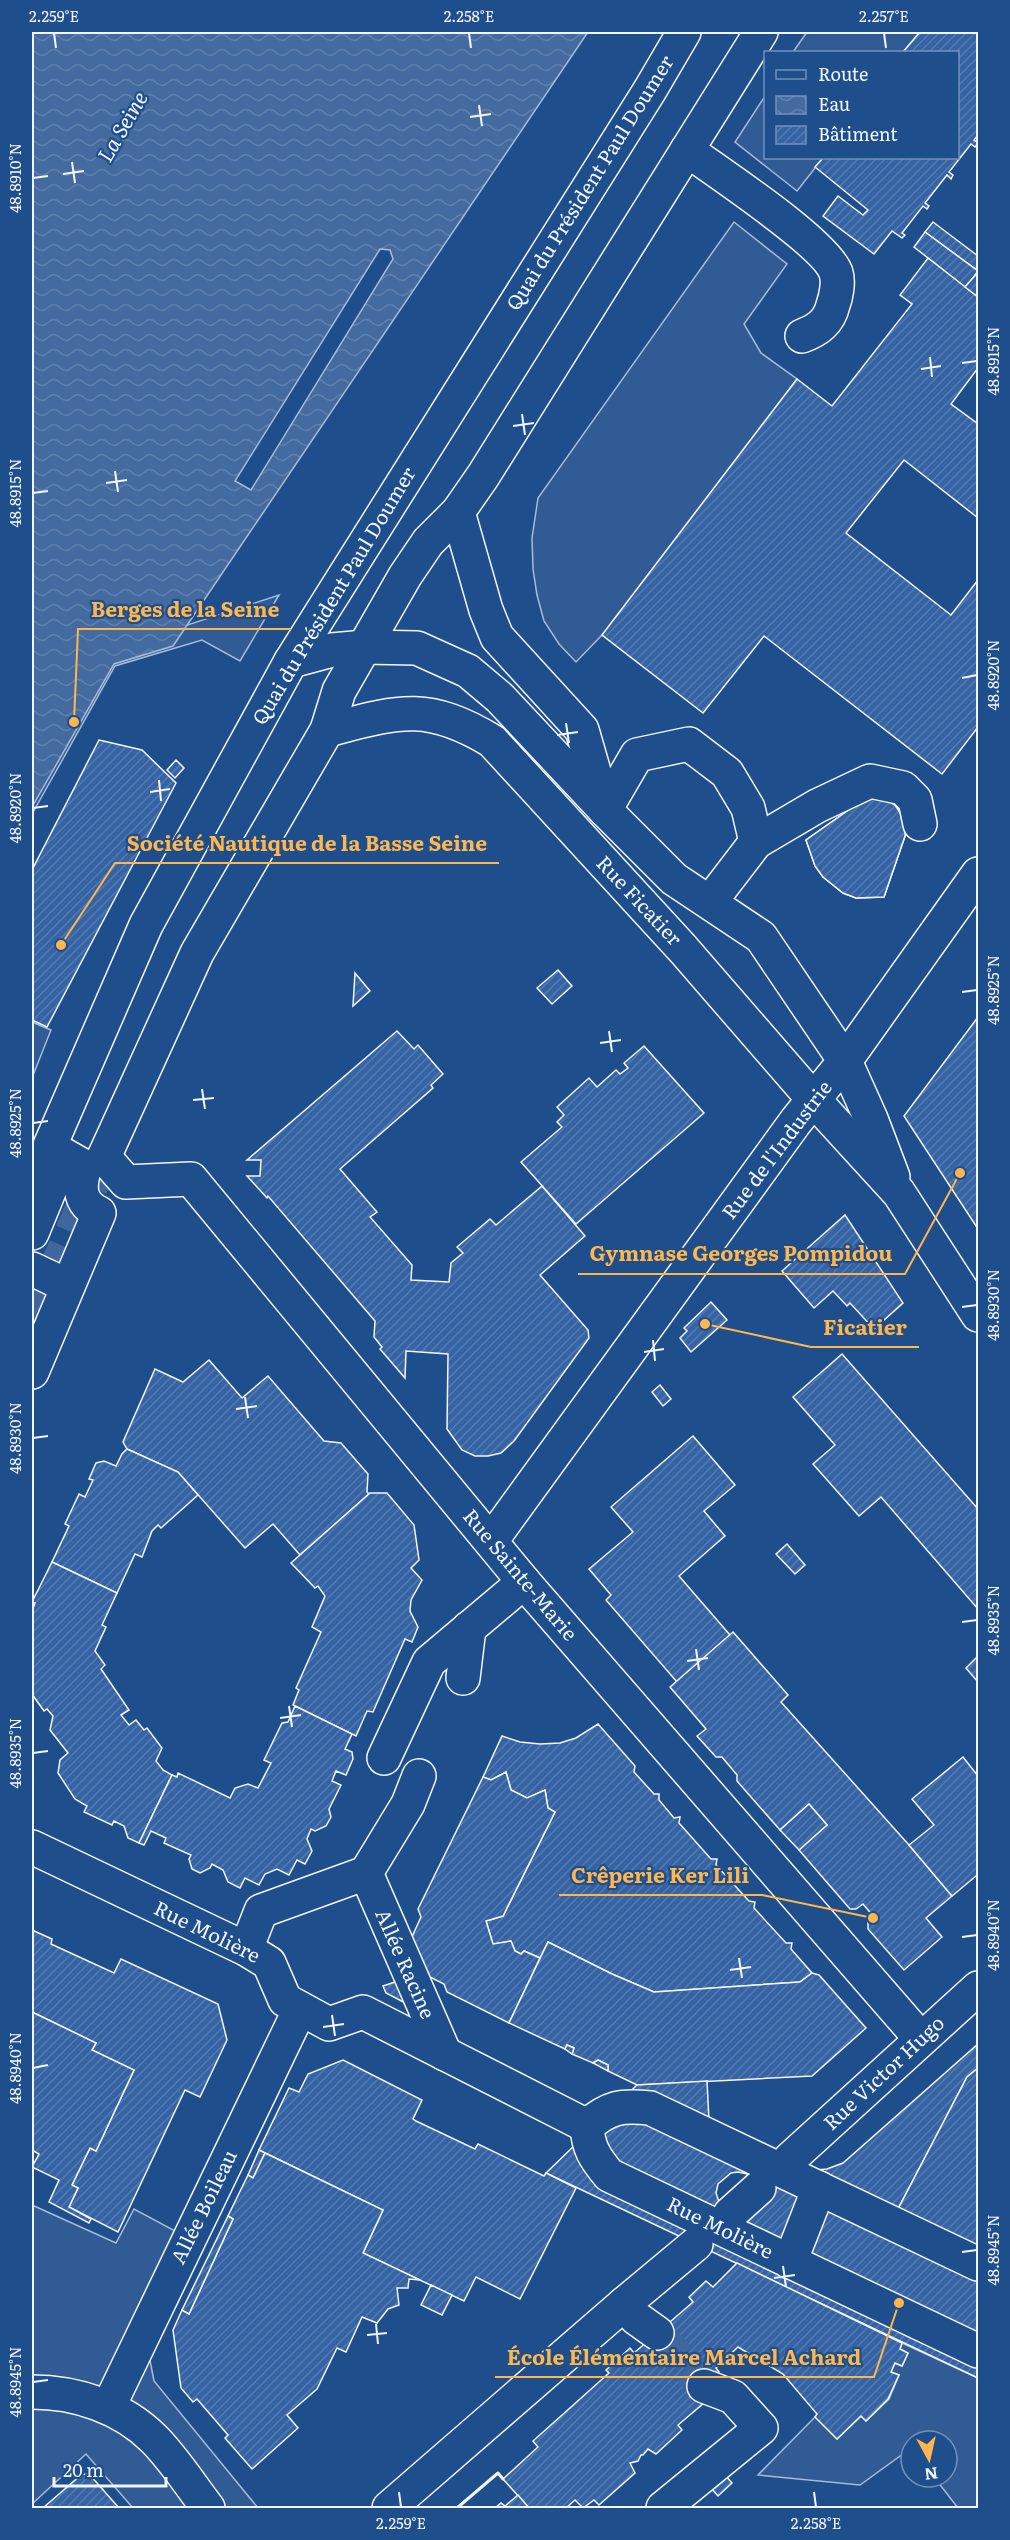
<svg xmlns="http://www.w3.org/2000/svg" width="1010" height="2540" viewBox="0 0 1010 2540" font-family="Literata,serif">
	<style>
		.built { fill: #305b95; stroke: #a8bbd7; stroke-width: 1.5 }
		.water { fill: url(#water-waves); stroke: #a8bbd7; stroke-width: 1.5 }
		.pier { fill: #1f4e8c; stroke: #a8bbd7; stroke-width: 1.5 }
		.building { fill: url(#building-hatch); stroke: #f2f6ff; stroke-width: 1.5; fill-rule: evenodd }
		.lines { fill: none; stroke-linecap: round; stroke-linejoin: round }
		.minor-tunnel { stroke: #3f679d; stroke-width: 33; stroke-dasharray: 33 16; stroke-linecap: butt }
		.major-tunnel { stroke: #3f679d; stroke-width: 33; stroke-dasharray: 33 16; stroke-linecap: butt }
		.minor-casing { stroke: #f2f6ff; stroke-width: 36 }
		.major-casing { stroke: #f2f6ff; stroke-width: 36 }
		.minor { stroke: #1f4e8c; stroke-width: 33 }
		.major { stroke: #1f4e8c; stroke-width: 33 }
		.wall { stroke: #f2f6ff; stroke-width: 3 }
		.ticks { fill: none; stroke: #f2f6ff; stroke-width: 2 }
		.labels { text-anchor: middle; stroke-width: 4.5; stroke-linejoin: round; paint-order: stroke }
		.street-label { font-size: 20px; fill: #f2f6ff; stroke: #1f4e8c }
		.water-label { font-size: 21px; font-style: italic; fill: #f2f6ff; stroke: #1f4e8c }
		.leader { fill: none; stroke: #ffb74d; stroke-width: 2 }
		.callout-dot { fill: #ffb74d; stroke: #1f4e8c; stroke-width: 2 }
		.callout-label { font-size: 21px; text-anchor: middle; font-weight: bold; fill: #ffb74d; stroke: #1f4e8c; stroke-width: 4.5; stroke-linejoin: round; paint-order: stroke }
		.neatline { fill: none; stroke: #f2f6ff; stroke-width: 2 }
		.ticks-label { font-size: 15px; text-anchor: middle; fill: #f2f6ff }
	</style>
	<defs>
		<pattern id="water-waves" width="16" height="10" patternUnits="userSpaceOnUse" patternTransform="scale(1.5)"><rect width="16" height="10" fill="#446ba0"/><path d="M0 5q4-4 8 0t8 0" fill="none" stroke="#5f81ae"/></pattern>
		<pattern id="building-hatch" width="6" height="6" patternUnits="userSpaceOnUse" patternTransform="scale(1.5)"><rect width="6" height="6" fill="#3563a3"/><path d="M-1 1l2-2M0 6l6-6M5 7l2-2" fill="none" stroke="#537ab1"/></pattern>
	</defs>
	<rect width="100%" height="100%" fill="#1f4e8c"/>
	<g class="built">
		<path d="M807 32H920L903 52H793Z"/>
		<path d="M765 96 766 158H823L797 191 735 142Z"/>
		<path d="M734 222 787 264 744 324 761 353 797 379 602 635 576 662 559 644 544 621 537 595 533 569 532 538 538 498Z"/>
		<path d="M279 595 240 661 202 640 115 666 32 814V778L105 652Z"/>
		<path d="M32 1022 51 1030 32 1078Z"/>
		<path d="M32 2205 116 2243 134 2209 192 2240 146 2340 154 2381 258 2508H133L86 2454 32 2504Z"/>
		<path d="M902 2343 978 2378V2508H958L934 2477H947V2441H911V2448L860 2485 758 2475 815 2417 837 2439 861 2416 866 2421 889 2399 899 2375 891 2372 895 2363 902 2366 908 2353 900 2349Z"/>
	</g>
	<path class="water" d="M32 32H588L173 646 114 664 32 807Z"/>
	<path class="pier" d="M380 249 390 250 393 259 251 490 235 481Z"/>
	<g class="building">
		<path d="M920 32H978V135L974 140 978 143 975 147 971 144 949 172 953 175 951 179 947 175 925 203 929 206 927 209 923 206 902 233 905 235 902 238 892 231 874 254 823 216 838 196 863 215 868 210 815 167 823 158H958V52H903Z"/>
		<path d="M933 222 978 256V271L925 232Z"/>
		<path d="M925 232 978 271 969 284 965 287 914 247Z"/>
		<path d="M928 258 978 297V368L951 404 978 424V518L904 460 846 533 951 615 978 580V727L942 774 764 636 703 713 602 635 797 379 832 406 912 304 900 295Z"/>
		<path d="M978 272V297L965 287Z"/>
		<path d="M99 740 142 750 176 783 47 1027 32 1020V870Z"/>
		<path d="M176 760 184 768 175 778 167 770Z"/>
		<path d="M873 797 883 798 895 805 906 822 905 836 884 897 856 898 843 893 823 877 815 866 806 840 860 802Z"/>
		<path d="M873 797 883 798 895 805 906 822 905 836 884 897 856 898 843 893 823 877 815 866 806 840 860 802Z"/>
		<path d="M558 970 572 986 552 1004 537 988Z"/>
		<path d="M355 973 370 991 353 1006Z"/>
		<path d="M978 1017V1229L904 1116Z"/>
		<path d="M397 1031 414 1049 418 1045 443 1074 431 1085 433 1088 340 1169 377 1212 370 1217 412 1265 411 1280 449 1282 451 1263 463 1253 457 1247 490 1219 496 1225 542 1186 585 1236 540 1275 588 1330 589 1338 514 1441 501 1453 488 1456H475L462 1450 447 1429 448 1354 406 1351 405 1378 380 1349 382 1347 374 1337 375 1321 268 1196 267 1198 247 1176H260L261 1160H247Z"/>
		<path d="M644 1046 704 1113 576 1224 521 1162 562 1127 557 1122 564 1115 557 1107 589 1078 597 1087 616 1070 620 1074 628 1068 624 1063Z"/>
		<path d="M845 1215 903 1303 874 1329 850 1303 847 1306 833 1291 814 1308 782 1271Z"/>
		<path d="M711 1302 727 1320 691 1352 680 1338 687 1331 684 1328Z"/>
		<path d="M842 1354 978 1509V1609L881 1497 859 1516 813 1464 835 1445 793 1397Z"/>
		<path d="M209 1360 242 1398 268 1376 324 1441 341 1443 368 1474 367 1492 369 1494 300 1555 273 1524 245 1548 178 1472 127 1449 123 1442 155 1369 183 1382Z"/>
		<path d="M660 1385 671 1399 663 1406 652 1392Z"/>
		<path d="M693 1436 735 1485 704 1511 725 1536 679 1576 730 1635 677 1682 606 1600 611 1595 589 1569 633 1532 611 1507Z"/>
		<path d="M127 1449 178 1472 198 1495 161 1528 158 1525 152 1531 142 1557 135 1554 117 1593 52 1562 69 1526 65 1524 79 1494 85 1497 93 1480 89 1479 96 1463 104 1461 116 1466 122 1454Z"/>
		<path d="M370 1493H387L414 1525 419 1560 411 1568 422 1580 411 1600 410 1611 418 1627 412 1642 405 1639 373 1712 367 1711 356 1736 293 1705 299 1690 296 1688 321 1632 312 1627 325 1596 318 1586 315 1588 291 1563Z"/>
		<path d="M787 1544 805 1565 795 1574 776 1554Z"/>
		<path d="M52 1562 117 1593 102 1625 106 1627 95 1651 105 1665 101 1669 129 1710 121 1715 129 1725 136 1720 144 1730 147 1728 162 1748 156 1761 163 1770 172 1775 139 1843 128 1838 124 1826 114 1821 112 1825 84 1812 87 1806 75 1799 58 1773 60 1760 68 1753 50 1730 53 1716 47 1709 44 1711 34 1697 32 1699V1611L35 1603 32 1602Z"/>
		<path d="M733 1632 788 1695 781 1702 909 1845 952 1896 926 1918 942 1937 904 1970 868 1929V1922L874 1917 863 1904 856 1909H850L799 1850 827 1825 809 1804 780 1830 737 1781V1775L722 1757H716L697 1736 706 1729 670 1687Z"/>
		<path d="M978 1656V1682L966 1668Z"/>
		<path d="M295 1706 352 1734 345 1749 352 1752 353 1759 346 1775 336 1771 332 1781 341 1785 329 1809 331 1817 326 1826 315 1831 311 1829 307 1839 312 1851 305 1864 297 1860 289 1875 277 1869 265 1874 259 1885 245 1878 240 1888 228 1882 223 1870 212 1864 210 1868 200 1873 192 1869 189 1859 191 1855 164 1843 166 1838 151 1831 144 1845 139 1843 172 1775 177 1777 178 1773 230 1798 235 1788 248 1784 258 1788 271 1763 264 1760 282 1723 288 1722Z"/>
		<path d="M598 1724 635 1766 634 1772 654 1794H659V1800L674 1818 680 1817 679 1823 711 1859H717L716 1865 749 1901 755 1902 754 1908 786 1943H792L791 1949 812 1973 800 1982 654 1992 612 1974 548 1942 540 1958 524 1951 521 1954 515 1951 511 1941 493 1944 486 1921 503 1916 555 1812 548 1808 545 1790 527 1798 511 1790 506 1772 491 1780 483 1777 502 1736 520 1742 540 1744 560 1743 576 1738Z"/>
		<path d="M963 1757 978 1776V1879L976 1876 952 1896 909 1845 934 1825 912 1799Z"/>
		<path d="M506 1772 511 1790 527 1798 545 1790 548 1808 555 1812 503 1916 486 1921 493 1944 511 1941 515 1951 521 1954 524 1951 540 1958 509 2023 447 1992 444 1984 410 1967 405 1952 421 1917 418 1909 483 1777 491 1780Z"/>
		<path d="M809 1804 827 1825 799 1850 780 1830Z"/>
		<path d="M32 1930 52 1939 51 1944 114 1973 121 1959 218 2004 227 2040 200 2097 185 2090 118 2232 69 2207 78 2188 72 2185 90 2148 96 2151 134 2070 92 2050 96 2043 32 2012Z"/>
		<path d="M548 1942 612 1974 654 1992 800 1982 812 1973 819 1975 866 2028 812 2076 637 2085 608 2071V2065L598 2060 593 2063 572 2054 574 2048 567 2045 565 2049 509 2023Z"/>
		<path d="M407 1978 413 2007 386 1993 383 1986Z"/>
		<path d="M32 2012 96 2043 92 2050 134 2070 96 2151 90 2148 72 2185 78 2188 69 2207 91 2219 89 2223 49 2202 59 2180 32 2167 39 2154 32 2150Z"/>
		<path d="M978 2044V2068L967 2077 897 2211 978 2248V2378L546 2173 637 2085 707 2081 709 2120 816 2170 827 2169 843 2163ZM738 2172 747 2174 754 2179 721 2208 716 2193 718 2184 731 2173Z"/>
		<path d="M567 2045 574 2048 572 2054 565 2049Z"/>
		<path d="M343 2060 422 2100 413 2119 416 2121 475 2149 478 2144 544 2176 546 2173 576 2188 520 2299 476 2277 464 2301 363 2253 383 2210 259 2150 289 2088 299 2092 308 2074Z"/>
		<path d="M598 2060 608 2065V2071L593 2063Z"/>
		<path d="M978 2068V2248L897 2211 967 2077Z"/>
		<path d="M259 2150 265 2153 253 2178 248 2175Z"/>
		<path d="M265 2153 383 2210 363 2253 420 2280 409 2279 408 2288H397L399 2305 388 2309 377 2323 362 2317 346 2352 337 2348 317 2389 287 2415 298 2428 252 2469 225 2438 228 2435 197 2399 193 2402 181 2388 173 2330 182 2310 189 2314 233 2219 228 2216 248 2175 253 2178Z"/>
		<path d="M228 2216 233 2219 189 2314 182 2310Z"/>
		<path d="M737 2263 902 2343 900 2349 908 2353 902 2366 895 2363 891 2372 899 2375 888 2399 866 2421 861 2416 837 2439 815 2417 817 2414 783 2374 738 2347 716 2368 719 2372 710 2380 663 2328 693 2302 689 2297 706 2281 713 2287Z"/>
		<path d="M431 2285 452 2295 442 2315 421 2305Z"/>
		<path d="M663 2328 710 2380 704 2403 678 2425 682 2430 656 2454 648 2449 643 2455H641L638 2461 630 2463 635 2473 599 2505 594 2500 583 2508 575 2500 566 2508H529L503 2479 538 2447 533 2441 609 2373 606 2370 630 2348 634 2353Z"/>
		<path d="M82 2474 90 2475 119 2508H43Z"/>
		<path d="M724 2474 732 2483 718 2496 710 2487Z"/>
		<path d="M518 2495 529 2508H495L501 2503 505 2506Z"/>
	</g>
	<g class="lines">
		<path class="minor-tunnel" d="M657 2333 704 2386"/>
		<path class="major-tunnel" d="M32 1322 95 1178"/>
		<g class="minor-casing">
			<g id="minor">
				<path d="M687 150C716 171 827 244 836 273 839 282 836 297 833 305 829 322 818 330 802 336"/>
				<path d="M458 512 486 610 497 637 582 730 603 803"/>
				<path d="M291 661 332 650 365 647 417 648 468 671 500 698 605 810 674 879 761 937 845 1061 871 1119 893 1177"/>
				<path d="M327 730C397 712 426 701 492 741L683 949 814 1100 899 1193 978 1315"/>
				<path d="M605 810 637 755 689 744 727 773 748 808 756 842"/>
				<path d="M710 902 756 842 817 806 870 781 903 788 915 800 920 824"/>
				<path d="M104 1157 126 1182 191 1179 524 1582 921 2039"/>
				<path d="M32 1233 64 1155 85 1167C79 1186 78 1203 99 1213L32 1372"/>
				<path d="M32 1269 68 1286"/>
				<path d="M491 1541 796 1121 845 1061 978 874"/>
				<path d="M463 1678 469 1628"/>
				<path d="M384 1758 429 1662 524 1582"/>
				<path d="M32 1847 246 1949 269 1963 285 2000 329 2024 363 2012 587 2126"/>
				<path d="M366 1873 445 2054"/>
				<path d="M246 1949 261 1911 366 1873 408 1804 419 1776"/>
				<path d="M587 2126C588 2148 595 2158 609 2175L978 2351"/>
				<path d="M587 2126C609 2107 621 2105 650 2108L978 2264"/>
				<path d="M790 2159 978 1988"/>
				<path d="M730 2214 759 2188"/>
				<path d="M790 2262 819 2188"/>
				<path d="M624 2304 636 2318 657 2333"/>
				<path d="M32 2392C76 2392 122 2407 154 2439 174 2459 191 2486 208 2508"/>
				<path d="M109 2406 300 2009"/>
				<path d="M389 2508 624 2304 696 2244"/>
				<path d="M663 2508 761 2428 733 2397 704 2386"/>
			</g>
		</g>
		<g class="major-casing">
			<g id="major">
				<path d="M104 1157 197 953 327 730 339 691 405 576 428 542 458 512 483 476 761 32"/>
				<path d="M32 1187 146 925 291 661 650 90 684 32"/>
			</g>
		</g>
		<use href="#minor" class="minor"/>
		<use href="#major" class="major"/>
		<path class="wall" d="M457 2508 498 2473 503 2479"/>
	</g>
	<path class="ticks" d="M54 33 56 48M469 33 471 48M884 33 886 48M479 105 482 126M470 117 491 114M72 162 75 183M63 174 84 171M33 178 48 176M930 357 932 377M962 363 977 361M921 369 941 366M522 414 525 435M513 426 534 423M115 471 118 492M106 483 127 480M33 493 48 491M962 678 977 675M566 723 569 743M557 735 578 732M159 780 161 801M150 792 170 789M33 808 48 806M962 992 977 990M609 1031 612 1052M600 1043 621 1040M202 1089 205 1109M193 1100 214 1098M33 1123 48 1121M962 1307 977 1305M653 1340 655 1361M644 1352 664 1349M245 1397 248 1418M236 1409 257 1406M33 1438 48 1436M962 1622 977 1620M696 1649 699 1670M687 1661 708 1658M289 1706 292 1727M280 1718 301 1715M33 1753 48 1751M962 1937 977 1935M739 1958 742 1978M730 1970 751 1967M332 2015 335 2036M323 2027 344 2024M33 2068 48 2065M962 2252 977 2250M783 2266 786 2287M774 2278 795 2275M376 2324 378 2344M367 2335 387 2333M33 2382 48 2380M399 2492 401 2507M814 2492 816 2507"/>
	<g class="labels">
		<g class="street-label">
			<text transform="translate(590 183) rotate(-58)" y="7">Quai du Président Paul Doumer</text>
			<text transform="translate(334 596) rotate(-59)" y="7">Quai du Président Paul Doumer</text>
			<text transform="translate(639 901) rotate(47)" y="7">Rue Ficatier</text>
			<text transform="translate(777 1150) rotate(-53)" y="7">Rue de l'Industrie</text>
			<text transform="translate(520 1575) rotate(50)" y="7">Rue Sainte-Marie</text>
			<text transform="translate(207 1932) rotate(26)" y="7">Rue Molière</text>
			<text transform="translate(405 1964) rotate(66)" y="7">Allée Racine</text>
			<text transform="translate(884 2073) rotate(-43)" y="7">Rue Victor Hugo</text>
			<text transform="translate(204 2207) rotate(-64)" y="7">Allée Boileau</text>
			<text transform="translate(720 2228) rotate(26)" y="7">Rue Molière</text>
		</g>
		<g class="water-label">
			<text transform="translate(123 127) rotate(-60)" y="7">La Seine</text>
		</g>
	</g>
	<path class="leader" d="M74 722L78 629H291M61 945L115 863H499M960 1173L905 1274H578M705 1324L811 1347H919M873 1918L762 1895H559M899 2303L874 2377H495"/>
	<g class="callout-dot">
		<circle cx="74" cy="722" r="6"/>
		<circle cx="61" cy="945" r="6"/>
		<circle cx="960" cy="1173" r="6"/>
		<circle cx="705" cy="1324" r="6"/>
		<circle cx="873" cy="1918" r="6"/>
		<circle cx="899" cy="2303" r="6"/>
	</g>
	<g class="callout-label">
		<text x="185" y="617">Berges de la Seine</text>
		<text x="307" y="851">Société Nautique de la Basse Seine</text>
		<text x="741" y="1261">Gymnase Georges Pompidou</text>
		<text x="865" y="1335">Ficatier</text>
		<text x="660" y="1883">Crêperie Ker Lili</text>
		<text x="684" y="2365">École Élémentaire Marcel Achard</text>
	</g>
	<rect width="1010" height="2540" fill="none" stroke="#1f4e8c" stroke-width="66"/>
	<rect x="764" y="51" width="195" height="108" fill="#1f4e8c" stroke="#7391ba" stroke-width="1.5"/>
	<rect x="776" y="70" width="30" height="9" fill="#1f4e8c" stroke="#7391ba" stroke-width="1.5"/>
	<text x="818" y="81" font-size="18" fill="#f2f6ff">Route</text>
	<rect x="776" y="96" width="30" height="18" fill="url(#water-waves)" stroke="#7391ba" stroke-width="1.5"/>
	<text x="818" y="111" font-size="18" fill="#f2f6ff">Eau</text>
	<rect x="776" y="126" width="30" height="18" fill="url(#building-hatch)" stroke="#7391ba" stroke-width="1.5"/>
	<text x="818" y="141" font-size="18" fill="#f2f6ff">Bâtiment</text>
	<g transform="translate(929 2459) rotate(172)"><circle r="28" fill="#1f4e8c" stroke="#7391ba" stroke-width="1.5"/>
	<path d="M0-4.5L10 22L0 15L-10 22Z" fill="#ffb74d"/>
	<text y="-9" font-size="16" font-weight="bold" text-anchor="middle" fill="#f2f6ff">N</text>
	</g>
	<path d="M54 2477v9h112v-9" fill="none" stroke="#f2f6ff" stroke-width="3"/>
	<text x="63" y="2477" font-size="18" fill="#f2f6ff" stroke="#1f4e8c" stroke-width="4.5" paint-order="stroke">20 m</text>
	<rect x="33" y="33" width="944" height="2474" class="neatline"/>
	<g class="ticks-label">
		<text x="54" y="22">2.259°E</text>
		<text x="469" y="22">2.258°E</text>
		<text x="884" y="22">2.257°E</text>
		<text transform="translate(16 178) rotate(-90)" y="5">48.8910°N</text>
		<text transform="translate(994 361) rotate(-90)" y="5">48.8915°N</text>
		<text transform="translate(16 493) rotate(-90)" y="5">48.8915°N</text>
		<text transform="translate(994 675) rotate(-90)" y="5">48.8920°N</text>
		<text transform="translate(16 808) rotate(-90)" y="5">48.8920°N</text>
		<text transform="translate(994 990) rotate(-90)" y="5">48.8925°N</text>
		<text transform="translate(16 1123) rotate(-90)" y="5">48.8925°N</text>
		<text transform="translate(994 1305) rotate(-90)" y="5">48.8930°N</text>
		<text transform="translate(16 1438) rotate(-90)" y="5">48.8930°N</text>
		<text transform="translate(994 1620) rotate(-90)" y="5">48.8935°N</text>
		<text transform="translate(16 1753) rotate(-90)" y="5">48.8935°N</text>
		<text transform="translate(994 1935) rotate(-90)" y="5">48.8940°N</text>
		<text transform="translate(16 2068) rotate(-90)" y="5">48.8940°N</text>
		<text transform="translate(994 2250) rotate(-90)" y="5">48.8945°N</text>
		<text transform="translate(16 2382) rotate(-90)" y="5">48.8945°N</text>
		<text x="401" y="2529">2.259°E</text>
		<text x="816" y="2529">2.258°E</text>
	</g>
</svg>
